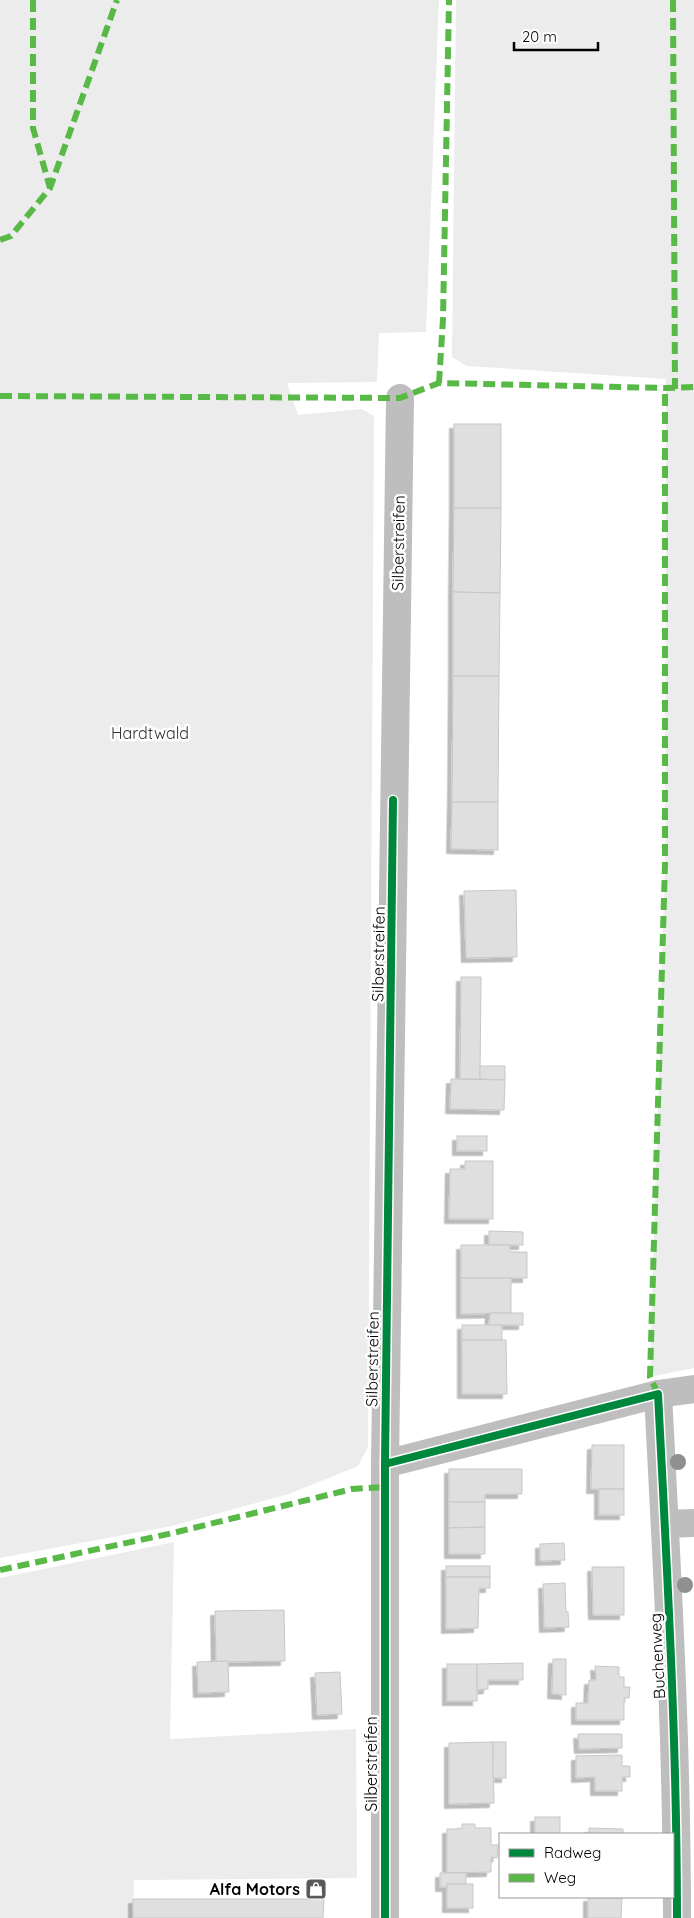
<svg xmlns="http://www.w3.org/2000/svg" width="694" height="1918" viewBox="0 0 694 1918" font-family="Quicksand,sans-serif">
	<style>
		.green { fill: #ececec }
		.building { fill: #dfdfdf; stroke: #c7c7c7; filter: url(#shadow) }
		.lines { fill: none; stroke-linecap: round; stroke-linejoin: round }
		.minor { stroke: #bebebe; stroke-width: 28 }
		.quiet { stroke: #58b947; stroke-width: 6; stroke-dasharray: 12 6; stroke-linecap: butt }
		.cycleway-casing { stroke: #fff; stroke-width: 11 }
		.cycleway { stroke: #00873e; stroke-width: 8 }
		.tree { fill: #8f8f8f }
		.labels { text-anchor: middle; stroke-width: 5; stroke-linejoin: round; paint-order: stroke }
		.street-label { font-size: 16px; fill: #000; stroke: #fff }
		.park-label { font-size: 16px; fill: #333; stroke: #fff }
		.poi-label { font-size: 16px; font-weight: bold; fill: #000; stroke: #fff; text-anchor: end }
	</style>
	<defs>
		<filter id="shadow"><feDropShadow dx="-4.5" dy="4.5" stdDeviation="0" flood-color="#0004"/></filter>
	</defs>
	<rect width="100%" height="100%" fill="#fff"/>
	<g class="green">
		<path d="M0 0H439L426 332 379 333 377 382 287 383 298 415 362 409 374 416 368 1447 358 1466 289 1494 172 1526 0 1558Z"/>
		<path d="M456 0H694V1368L650 1377 665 864 666 379 467 366 452 357Z"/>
		<path d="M174 1542 170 1739 356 1729 357 1878 134 1880 133 1918H0V1578Z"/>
	</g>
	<g class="building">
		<rect x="454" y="424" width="47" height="84"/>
		<path d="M454 508H501L500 593 453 592Z"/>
		<path d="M453 592 500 593 499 676H453Z"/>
		<path d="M453 676H499L498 802H452Z"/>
		<path d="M452 802H498V850L451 849Z"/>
		<path d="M516 890 517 957 466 958 464 891Z"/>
		<path d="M461 977H481L480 1079H460Z"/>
		<path d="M480 1066H505V1080L480 1079Z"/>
		<path d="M451 1079 505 1080 504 1110 450 1109Z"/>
		<rect x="457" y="1136" width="30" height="15"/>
		<path d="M465 1161H493V1219H449L450 1169H465Z"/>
		<path d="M489 1231 523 1232V1245H489Z"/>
		<path d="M461 1245H510V1252H527V1278H461Z"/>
		<path d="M461 1278H511V1313L461 1314Z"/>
		<path d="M490 1313H523V1325H489Z"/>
		<rect x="462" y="1325" width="40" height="15"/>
		<path d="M462 1340H506L507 1394H462Z"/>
		<path d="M592 1445H624V1489H591Z"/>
		<path d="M449 1469H522V1494H485V1502H449Z"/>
		<rect x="599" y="1489" width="25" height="26"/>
		<path d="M449 1502H485V1527L449 1528Z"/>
		<path d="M485 1527V1554H449V1528Z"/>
		<path d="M564 1543 565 1560 540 1561V1544Z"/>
		<rect x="446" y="1566" width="44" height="11"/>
		<path d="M592 1567H624V1615H593Z"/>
		<path d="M446 1577H490V1588H479L478 1628 446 1629Z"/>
		<path d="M565 1583 566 1612H568L569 1627 544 1628 543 1584Z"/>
		<path d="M284 1610 285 1661 216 1662 215 1611Z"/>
		<path d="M553 1659H566V1695L552 1694Z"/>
		<path d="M228 1661 229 1692 198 1693 197 1662Z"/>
		<path d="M523 1663V1680H488V1689L477 1690V1664Z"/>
		<rect x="447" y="1664" width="30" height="37"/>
		<path d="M595 1666 619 1667V1677H624V1687H630L629 1698H624V1720H576V1703H588L589 1680H596Z"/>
		<path d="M340 1672 342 1714 317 1715 315 1673Z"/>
		<path d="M578 1734H622V1748L579 1749Z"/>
		<path d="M493 1742 494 1803 449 1804V1743Z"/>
		<rect x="493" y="1742" width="13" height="36"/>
		<path d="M622 1755V1766H630V1777H622V1791H595V1777L576 1778V1756Z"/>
		<rect x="535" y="1817" width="25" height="17"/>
		<path d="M462 1824H475V1828H491V1845H498L497 1858 491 1857V1872L447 1873V1829H462Z"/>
		<path d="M589 1828 623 1829V1834H589Z"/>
		<path d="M440 1873H466V1884H447V1887H440Z"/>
		<rect x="447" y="1884" width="26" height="24"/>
		<path d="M588 1897H622L621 1918H588Z"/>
		<path d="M133 1899H324L323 1918H133Z"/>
	</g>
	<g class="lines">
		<g class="minor">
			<path d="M658 1394C667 1568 677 1743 677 1918"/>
			<path d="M385 1464 658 1394 694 1389"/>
			<path d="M665 1524 694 1523"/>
			<path d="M385 1918V1464L400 398"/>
		</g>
		<g class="quiet">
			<path d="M33 0V128L50 188"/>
			<path d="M673 0 675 389"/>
			<path d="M0 240 11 236 50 188 117 0"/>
			<path d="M439 383 443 319 449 0"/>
			<path d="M0 396 400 398 439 383 665 388 694 387"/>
			<path d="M658 1394 650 1377 665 864V388"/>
			<path d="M0 1570 173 1533 352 1489 385 1487"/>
		</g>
		<g class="cycleway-casing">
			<g id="cycleway">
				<path d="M385 1464 658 1394C667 1568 677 1743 677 1918"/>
				<path d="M385 1918V1464L393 800"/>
			</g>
		</g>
		<use href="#cycleway" class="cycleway"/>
	</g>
	<g class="tree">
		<circle cx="678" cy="1462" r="8"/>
		<circle cx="685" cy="1585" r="8"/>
	</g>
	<defs>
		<g id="shop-square" transform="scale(1.125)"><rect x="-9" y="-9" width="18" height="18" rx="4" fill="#595959" stroke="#fff"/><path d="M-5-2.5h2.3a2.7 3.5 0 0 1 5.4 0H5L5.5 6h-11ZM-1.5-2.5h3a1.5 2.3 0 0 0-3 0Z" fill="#fff"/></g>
	</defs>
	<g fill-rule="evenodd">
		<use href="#shop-square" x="316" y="1889"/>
	</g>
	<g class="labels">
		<g class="street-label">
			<text transform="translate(398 543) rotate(-89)" y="6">Silberstreifen</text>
			<text transform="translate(378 954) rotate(-89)" y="6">Silberstreifen</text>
			<text transform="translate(372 1359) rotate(-89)" y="6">Silberstreifen</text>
			<text transform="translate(657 1656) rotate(-93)" y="6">Buchenweg</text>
			<text transform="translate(371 1764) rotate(-90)" y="6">Silberstreifen</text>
		</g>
		<g class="park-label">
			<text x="150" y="739">Hardtwald</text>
		</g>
		<g class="poi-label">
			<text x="300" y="1895">Alfa Motors</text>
		</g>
	</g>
	<rect x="499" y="1833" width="175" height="65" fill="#ffffff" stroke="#999999"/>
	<rect x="509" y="1849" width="25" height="8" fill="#00873e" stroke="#999999"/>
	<text x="544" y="1858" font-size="15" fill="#000000">Radweg</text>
	<rect x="509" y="1874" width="25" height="8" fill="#58b947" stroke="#999999"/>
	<text x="544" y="1883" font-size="15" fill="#000000">Weg</text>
	<path d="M514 42v8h84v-8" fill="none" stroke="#000000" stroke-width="2.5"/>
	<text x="522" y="42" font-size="15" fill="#000000" stroke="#ffffff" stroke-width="4" paint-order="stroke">20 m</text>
</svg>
